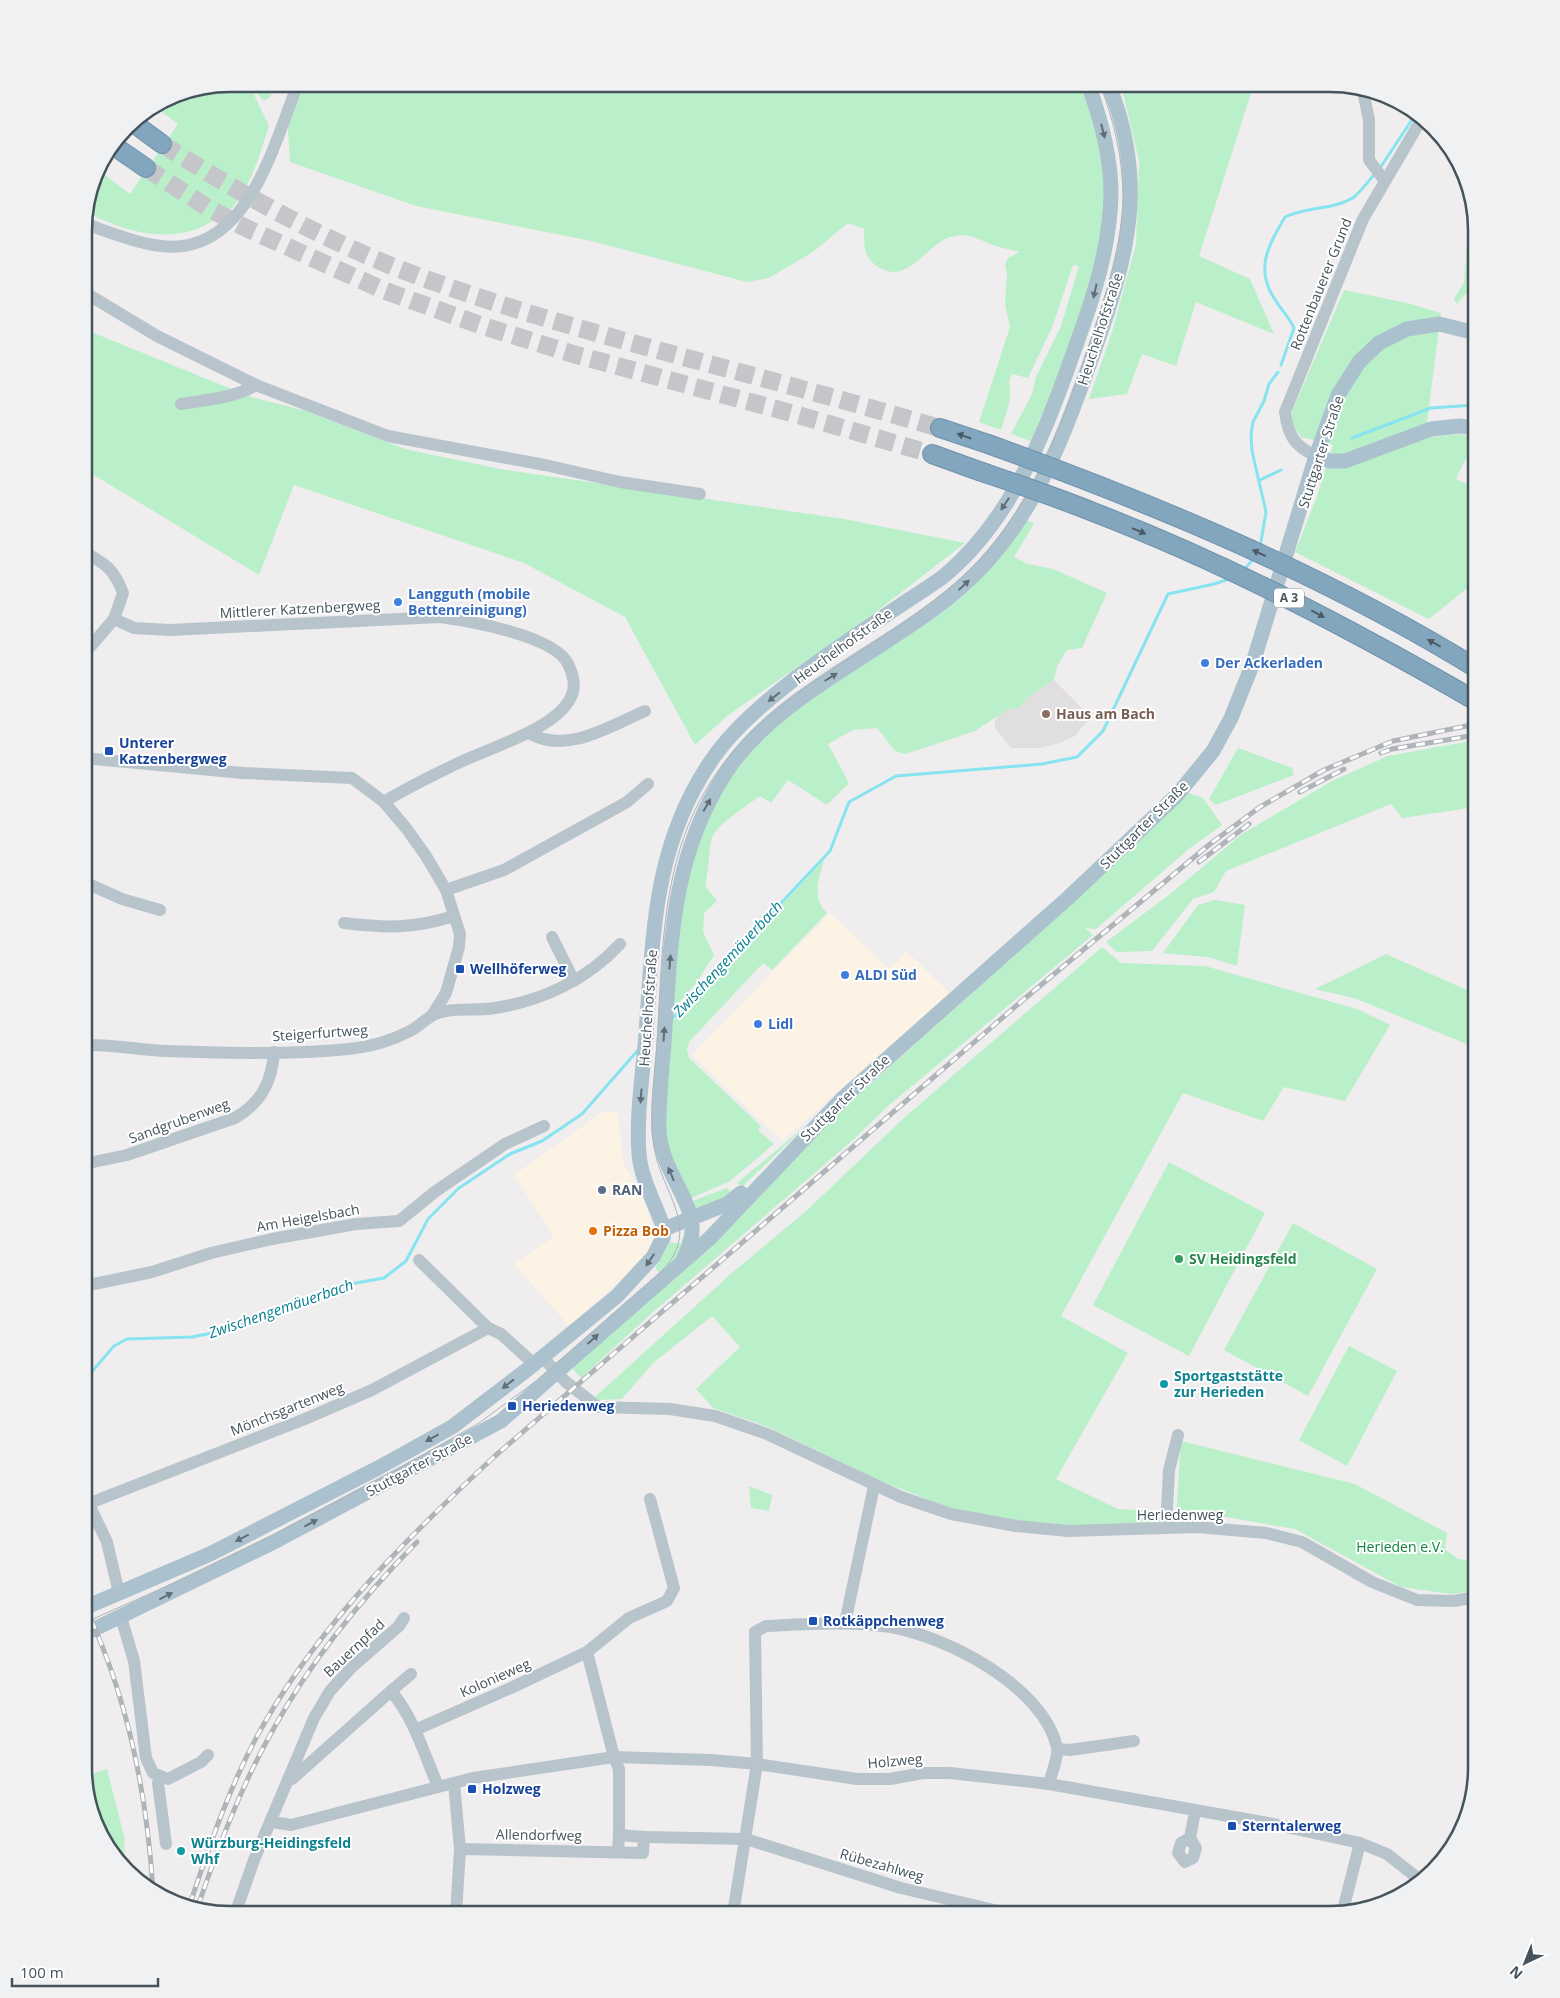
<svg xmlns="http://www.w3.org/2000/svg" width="1560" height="1998" viewBox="0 0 1560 1998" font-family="'Open Sans',sans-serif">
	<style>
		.commercial { fill: #fcf3e5 }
		.education { fill: #e1dee0 }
		.green { fill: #b9f0c9 }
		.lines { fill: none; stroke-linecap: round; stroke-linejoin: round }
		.stream { stroke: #85e4ef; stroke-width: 3 }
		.highway-tunnel { stroke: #c5c6ca; stroke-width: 18; stroke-dasharray: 18 9; stroke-linecap: butt }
		.highway-casing { stroke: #6e91ab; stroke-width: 20 }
		.minor { stroke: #b8c4cc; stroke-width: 12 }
		.major { stroke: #acc1ce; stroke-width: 15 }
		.highway { stroke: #83a6bf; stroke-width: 18 }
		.tram { stroke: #afb4b8; stroke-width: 1 }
		.rail-casing { stroke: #afb4b8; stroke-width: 5 }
		.rail { stroke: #fff; stroke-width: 3; stroke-dasharray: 9; stroke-linecap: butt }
		.highway-bridge-casing { stroke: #6e91ab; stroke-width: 20; stroke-linecap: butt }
		.highway-bridge { stroke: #83a6bf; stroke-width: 18 }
		.oneway { fill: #5f6e78 }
		.oneway2 { fill: #4b5b66 }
		.shop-dot { fill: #3f7fe0; stroke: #fff; stroke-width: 2 }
		.education-dot { fill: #8d6e63; stroke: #fff; stroke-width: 2 }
		.transit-dot { fill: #1a4fb4; stroke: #fff; stroke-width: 2 }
		.service-dot { fill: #5c6f8a; stroke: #fff; stroke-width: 2 }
		.food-dot { fill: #e8710a; stroke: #fff; stroke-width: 2 }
		.leisure-dot { fill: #2e9e5b; stroke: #fff; stroke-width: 2 }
		.culture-dot { fill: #0f9aa8; stroke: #fff; stroke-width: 2 }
		.labels { text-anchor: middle; stroke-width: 4; stroke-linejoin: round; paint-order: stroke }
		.shield { fill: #fff; stroke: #7d878d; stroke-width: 1 }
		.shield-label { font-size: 12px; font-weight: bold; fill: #45535c }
		.street-label { font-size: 14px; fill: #45535c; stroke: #fff }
		.shop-label { font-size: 14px; font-weight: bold; fill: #366cbe; stroke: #fff; text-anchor: start }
		.education-label { font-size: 14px; font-weight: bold; fill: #785e54; stroke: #fff; text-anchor: start }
		.transit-label { font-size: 14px; font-weight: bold; fill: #164399; stroke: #fff; text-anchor: start }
		.service-label { font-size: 14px; font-weight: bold; fill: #4e5e75; stroke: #fff; text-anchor: start }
		.food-label { font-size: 14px; font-weight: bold; fill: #c56008; stroke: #fff; text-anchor: start }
		.leisure-label { font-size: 14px; font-weight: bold; fill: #27864d; stroke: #fff; text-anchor: start }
		.culture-label { font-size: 14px; font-weight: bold; fill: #0d838f; stroke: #fff; text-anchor: start }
		.park-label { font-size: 14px; fill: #13803e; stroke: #fff }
		.water-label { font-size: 15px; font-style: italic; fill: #08808e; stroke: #fff }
		.rim { fill: none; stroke: #45535c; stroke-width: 2.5 }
	</style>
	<rect width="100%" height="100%" fill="#f0edee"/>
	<g class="commercial">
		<path d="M830 913 889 969 906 951 950 993 782 1141 692 1055Z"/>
		<path d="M604 1111 618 1113 623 1162 646 1206 654 1233 648 1252 611 1289 569 1326 514 1264 554 1236 514 1175Z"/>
	</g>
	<path class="education" d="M1054 680 1086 712 1094 713 1075 736 1060 743 1039 748H1011L995 728V721L998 715 1008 709 1019 708 1027 698Z"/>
	<g class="green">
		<path d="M230 84H279L269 98 264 101 250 86 269 126C260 153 252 184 233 207 229 211 222 215 217 218 177 247 126 233 86 212L98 170 130 194 178 124 155 107 174 95Z"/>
		<path d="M304 84H1082C1089 104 1097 125 1102 146 1122 237 1066 358 1031 441L1011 434 1032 394 1036 377 1061 326 1079 266 1073 265 1053 325 1028 378 1012 374 1009 381C1013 397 1006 414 1001 430L979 422 1010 327 1005 304 1007 275 1005 264 1008 258 1020 252C1010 249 999 248 990 244 978 239 970 233 954 236 927 241 911 285 880 268 863 259 864 245 864 229L848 223 813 252 769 278 747 282 591 241 416 206 290 162 287 114Z"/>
		<path d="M1119 84H1254L1199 256 1250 279 1274 334 1196 302 1176 366 1142 354 1127 394 1089 399 1112 332 1136 244 1139 161 1123 93Z"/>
		<path d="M1469 215 1472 216 1476 230V281L1457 304 1454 299 1464 283Z"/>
		<path d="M1344 290 1407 303 1441 313 1427 422 1431 437 1458 434 1476 438 1456 479 1476 488V581L1429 619 1295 552 1316 499 1333 445 1301 437 1293 425 1292 412Z"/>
		<path d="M84 329 251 397 306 411 405 449 500 469 844 519 965 543 872 615 727 716 695 745 625 617 524 563 294 485 259 575 84 469Z"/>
		<path d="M1027 520 1034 524 1014 557 1028 564 1053 569 1107 593 1082 648 1067 650 1057 666 1054 680 1027 698 1019 708 1008 709 975 731 906 754 895 751 877 728 853 730 828 744 849 783 827 805 788 780 771 803 760 796C748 805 717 824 712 838 708 853 709 870 705 886L717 901 704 913 703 932 714 955 697 982 673 1009C675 953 680 874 704 824 731 767 776 720 829 685 868 660 910 638 947 609 979 585 1002 552 1027 520Z"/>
		<path d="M1476 740V807L1402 818 1391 804 1226 871 1214 892 1193 899 1152 951 1117 952 1106 942 1169 895 1242 834 1332 781 1388 756Z"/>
		<path d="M1238 748 1292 768 1294 775 1216 805 1209 799Z"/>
		<path d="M1186 792 1203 798 1222 825 1190 848 1096 929 1085 928 1093 935 887 1107 853 1140 652 1313 581 1378 572 1368 829 1121 968 997Z"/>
		<path d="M824 860C819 879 811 898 827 913L772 970 763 963 689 1042 687 1050 689 1058 761 1126 758 1130 774 1144 730 1181 687 1200 673 1171 664 1131 673 1021Z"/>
		<path d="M1215 900 1245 905 1237 966 1208 957 1163 953 1198 905Z"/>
		<path d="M1102 947 1121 963 1205 966 1357 1009 1390 1025 1345 1101 1284 1087 1263 1121 1183 1093 1061 1316 1128 1353 1056 1479 1118 1509 1161 1511 1162 1524 1069 1526 1014 1520 952 1509 876 1479 768 1427 713 1408 696 1389 740 1347 712 1316 653 1363 622 1399 598 1400 595 1397 733 1272 805 1212 905 1117Z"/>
		<path d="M1386 954 1476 994V1048L1357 999 1315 989Z"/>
		<path d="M809 1123 742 1187 737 1183Z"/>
		<path d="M1169 1162 1265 1213 1189 1356 1093 1305Z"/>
		<path d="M727 1188 732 1193C723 1200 705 1210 694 1208L692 1202 695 1200Z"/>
		<path d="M1293 1223 1377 1269 1308 1396 1224 1350Z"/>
		<path d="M683 1237V1252L662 1275 655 1268 670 1242 681 1244Z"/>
		<path d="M1349 1346 1397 1371 1347 1466 1299 1440Z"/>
		<path d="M1181 1441 1355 1484 1447 1533 1445 1549 1458 1559 1476 1561V1591L1451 1594 1401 1587 1295 1529 1226 1517H1176Z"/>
		<path d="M749 1486 772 1495 769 1511 751 1508Z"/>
		<path d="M107 1769 124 1836 125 1865 108 1849 86 1776Z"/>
	</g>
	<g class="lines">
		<g class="stream">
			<path d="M1380 168 1415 115"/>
			<path d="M1281 365 1294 328C1289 317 1282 311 1276 301 1254 270 1268 246 1285 217 1306 207 1337 209 1354 197 1361 191 1367 183 1373 176"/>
			<path d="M1352 438 1431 408 1476 405"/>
			<path d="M1260 480 1281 470"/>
			<path d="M1260 547 1266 512 1252 451 1251 435 1253 422 1264 401 1269 384 1278 372"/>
			<path d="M1243 571 1255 557"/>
			<path d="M671 1020 830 851 849 802 896 776 1042 764 1077 757 1103 731 1168 594 1214 584 1232 578"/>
			<path d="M84 1377 89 1375 114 1346 127 1339 192 1337 227 1330 339 1286 384 1278 406 1261 428 1219 459 1188 510 1154 542 1141 582 1114 639 1049"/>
		</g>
		<g class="highway-tunnel">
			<path d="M162 144C235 191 313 234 394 267 495 306 598 334 702 362 781 383 861 405 940 428"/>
			<path d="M146 168 208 208 246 228 383 290 480 325 573 354 791 413 932 454"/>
		</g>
		<g class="highway-casing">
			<g id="highway">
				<path d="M132 122 162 144"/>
				<path d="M114 146 146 168"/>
				<path d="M940 428 988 444"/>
				<path d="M932 454 979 471"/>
			</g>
		</g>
		<g class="minor">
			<path d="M1363 91 1369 120V160L1384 180"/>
			<path d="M84 223C106 231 130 241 154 245 246 262 272 148 298 84"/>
			<path d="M84 292 157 336 256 385 388 436 545 465 620 482 700 494"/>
			<path d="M181 404C206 400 234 398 256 385"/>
			<path d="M1316 456C1294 446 1288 435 1285 412L1363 219 1421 120"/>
			<path d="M114 619 134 628 170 630 440 617C470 621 555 636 568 664 573 674 576 687 571 697 556 730 485 749 454 765 430 777 406 788 384 802"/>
			<path d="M84 654 114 619 123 593C114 569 106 564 84 552"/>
			<path d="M529 733C566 755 610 726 645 711"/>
			<path d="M84 758 243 773 352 778 384 802 406 828 426 856 446 890 460 934 459 947 446 993 433 1014"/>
			<path d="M84 882 122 899 160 910"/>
			<path d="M446 890 504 870 627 802 648 784"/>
			<path d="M344 923C386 928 413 929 454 916"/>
			<path d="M552 937 574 981"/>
			<path d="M84 1045C112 1044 139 1050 167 1051 227 1053 289 1055 349 1049 369 1047 391 1041 410 1031 423 1024 430 1013 446 1011 462 1008 479 1011 495 1008 542 1001 588 979 620 944"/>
			<path d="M84 1164 127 1155 235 1118C261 1103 272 1082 274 1052"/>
			<path d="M419 1260 488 1328 501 1334 534 1364"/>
			<path d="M84 1286 152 1272 211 1253 272 1239 356 1224 399 1221 436 1191 505 1144 544 1126"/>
			<path d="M542 1357 566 1382 598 1407 670 1409 715 1416 767 1434 901 1497 951 1514 1016 1526 1068 1531 1197 1527 1266 1533 1302 1542 1372 1582 1417 1600 1454 1601 1476 1597"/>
			<path d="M84 1494 107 1542 119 1593"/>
			<path d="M90 1503 305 1419 372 1390 488 1328"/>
			<path d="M1166 1528 1169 1470 1178 1435"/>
			<path d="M121 1617 134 1661 146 1758 153 1773 168 1779 201 1762 208 1755"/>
			<path d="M845 1623 874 1486"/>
			<path d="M587 1652 614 1757 619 1769V1835"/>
			<path d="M411 1674 391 1691C414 1718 424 1754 438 1786"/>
			<path d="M415 1730 513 1687 587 1652 629 1618 667 1601 674 1588 650 1499"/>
			<path d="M1058 1749 1070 1750 1134 1741"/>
			<path d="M160 1776 158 1783 166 1844"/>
			<path d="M292 1779 391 1691"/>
			<path d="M454 1783 460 1849 456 1914"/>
			<path d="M272 1822 291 1825 473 1778 614 1757 711 1760 757 1764 857 1779H890L923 1773H950L1049 1784 1268 1823 1360 1843 1387 1854 1420 1880"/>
			<path d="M644 1837 746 1839 901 1888 1011 1914"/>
			<path d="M1190 1838 1196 1848 1193 1858 1185 1862 1178 1853 1181 1843 1190 1838 1195 1811"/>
			<path d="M460 1849 643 1853 644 1837 619 1835 618 1852"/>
			<path d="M1343 1910 1360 1843"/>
			<path d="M235 1914 254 1860 314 1718 330 1691 352 1667 399 1626 404 1618"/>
			<path d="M733 1914 757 1764 755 1632 766 1626C807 1624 849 1621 891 1627 947 1637 1043 1686 1057 1747 1059 1757 1051 1774 1049 1784"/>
		</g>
		<g class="major">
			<path d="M1316 456 1330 461H1345L1431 429 1459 426 1476 428"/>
			<path d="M664 1229 727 1204 741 1193"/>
			<path d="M683 1260C688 1250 693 1239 692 1227 691 1198 661 1168 659 1131 658 1098 663 1063 665 1029 671 936 673 855 725 774 775 695 888 651 959 589 1028 530 1058 451 1088 368 1107 315 1127 261 1130 204 1132 164 1124 120 1108 84"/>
			<path d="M84 1608 210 1554 378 1468 452 1427 528 1369 617 1296 653 1257 663 1238 664 1229C656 1205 641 1179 639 1154 636 1115 643 1073 646 1034 653 936 653 846 711 761 749 704 837 648 895 609 911 598 928 588 944 576 1013 519 1046 430 1075 348 1093 299 1110 247 1111 194 1111 156 1101 119 1088 84"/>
			<path d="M84 1634 274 1542 501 1421 710 1238 844 1097 1069 897 1177 795 1213 751 1231 718 1253 663 1316 456 1338 395 1359 362 1379 343 1407 329 1439 324 1476 333"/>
		</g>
		<use href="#highway" class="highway"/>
		<path class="tram" d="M84 1623 176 1582 271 1536 384 1477 479 1423 536 1381 660 1273C704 1229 662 1195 654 1147 648 1113 655 1077 657 1043 661 980 661 913 679 852 724 701 856 672 960 579 1030 516 1065 421 1093 333 1107 290 1122 244 1123 198 1123 158 1114 121 1100 84"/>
		<g class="rail-casing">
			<g id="rail">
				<path d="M1381 753 1392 749 1476 735"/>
				<path d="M1300 792 1344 769"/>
				<path d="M1199 862 1249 824"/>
				<path d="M84 1604C127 1694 147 1792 153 1891"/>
				<path d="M190 1904C211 1841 232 1779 265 1722 324 1620 409 1536 495 1456L1023 1000 1210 844 1260 807 1324 770 1393 741 1476 724"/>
				<path d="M198 1906C219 1845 242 1784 274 1728 312 1659 362 1598 417 1542"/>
			</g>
		</g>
		<use href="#rail" class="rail"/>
		<g class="highway-bridge-casing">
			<g id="highway-bridge">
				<path d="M988 444C1157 505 1323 574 1476 668"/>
				<path d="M979 471C1017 484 1056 497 1093 512 1226 563 1353 630 1476 701"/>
			</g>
		</g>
		<use href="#highway-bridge" class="highway-bridge"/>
	</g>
	<defs><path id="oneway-solid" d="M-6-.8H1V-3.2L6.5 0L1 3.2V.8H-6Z" transform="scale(1.25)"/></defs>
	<g class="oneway">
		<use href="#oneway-solid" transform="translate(1103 131) rotate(76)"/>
		<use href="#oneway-solid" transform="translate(1095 291) rotate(103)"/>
		<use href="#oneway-solid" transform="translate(1005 504) rotate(124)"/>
		<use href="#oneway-solid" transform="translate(964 585) rotate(-43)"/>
		<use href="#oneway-solid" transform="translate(831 677) rotate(-32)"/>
		<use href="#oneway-solid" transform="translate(774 697) rotate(142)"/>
		<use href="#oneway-solid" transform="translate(707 805) rotate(-60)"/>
		<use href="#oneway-solid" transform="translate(670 962) rotate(-85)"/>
		<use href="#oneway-solid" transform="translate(664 1034) rotate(-86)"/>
		<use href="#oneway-solid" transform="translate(641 1096) rotate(94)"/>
		<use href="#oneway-solid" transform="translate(671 1174) rotate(-113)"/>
		<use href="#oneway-solid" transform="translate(650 1260) rotate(124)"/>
		<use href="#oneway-solid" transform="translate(593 1339) rotate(-42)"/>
		<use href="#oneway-solid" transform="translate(508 1384) rotate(142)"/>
		<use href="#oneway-solid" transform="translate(432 1438) rotate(151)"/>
		<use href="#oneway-solid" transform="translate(311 1523) rotate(-28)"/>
		<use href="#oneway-solid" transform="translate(242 1538) rotate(153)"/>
		<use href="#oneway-solid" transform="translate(166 1596) rotate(-27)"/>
	</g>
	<g class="oneway2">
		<use href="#oneway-solid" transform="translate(964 436) rotate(-161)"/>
		<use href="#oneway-solid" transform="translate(1139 531) rotate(23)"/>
		<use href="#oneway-solid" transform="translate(1259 553) rotate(-155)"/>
		<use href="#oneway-solid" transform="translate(1318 614) rotate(28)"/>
		<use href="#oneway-solid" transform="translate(1434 643) rotate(-151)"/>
	</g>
	<g class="shop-dot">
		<circle cx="398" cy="602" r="5"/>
		<circle cx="1205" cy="663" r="5"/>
		<circle cx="845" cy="975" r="5"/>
		<circle cx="758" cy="1024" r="5"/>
	</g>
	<circle class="education-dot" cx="1046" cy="714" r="5"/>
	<g class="transit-dot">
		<rect x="104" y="746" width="10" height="10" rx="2.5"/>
		<rect x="455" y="964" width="10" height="10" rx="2.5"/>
		<rect x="507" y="1401" width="10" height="10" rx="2.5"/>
		<rect x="808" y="1616" width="10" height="10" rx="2.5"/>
		<rect x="467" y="1784" width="10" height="10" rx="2.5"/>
		<rect x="1227" y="1821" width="10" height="10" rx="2.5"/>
	</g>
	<circle class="service-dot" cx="602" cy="1190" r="5"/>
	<circle class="food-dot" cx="593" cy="1231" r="5"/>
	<circle class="leisure-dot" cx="1179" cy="1259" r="5"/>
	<g class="culture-dot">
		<circle cx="1164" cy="1384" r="5"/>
		<circle cx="181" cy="1851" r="5"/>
	</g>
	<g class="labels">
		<rect class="shield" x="1274" y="588.5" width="30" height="19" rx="4"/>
		<g class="shield-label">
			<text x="1289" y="602">A 3</text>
		</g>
		<g class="street-label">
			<text transform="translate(1321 284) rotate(-68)" y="5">Rottenbauerer Grund</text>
			<text transform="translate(1100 329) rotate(-72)" y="5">Heuchelhofstraße</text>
			<text transform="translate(1321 452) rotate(-72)" y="5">Stuttgarter Straße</text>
			<text transform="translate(300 609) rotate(-3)" y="5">Mittlerer Katzenbergweg</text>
			<text transform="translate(843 646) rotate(-36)" y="5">Heuchelhofstraße</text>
			<text transform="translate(1144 825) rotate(-45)" y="5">Stuttgarter Straße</text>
			<text transform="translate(648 1008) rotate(-86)" y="5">Heuchelhofstraße</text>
			<text transform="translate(320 1033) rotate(-4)" y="5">Steigerfurtweg</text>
			<text transform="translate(845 1098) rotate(-44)" y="5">Stuttgarter Straße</text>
			<text transform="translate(179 1121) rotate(-20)" y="5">Sandgrubenweg</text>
			<text transform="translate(308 1218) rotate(-10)" y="5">Am Heigelsbach</text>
			<text transform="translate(287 1409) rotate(-22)" y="5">Mönchsgartenweg</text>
			<text transform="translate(419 1465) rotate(-28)" y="5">Stuttgarter Straße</text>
			<text x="1180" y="1520">Heriedenweg</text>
			<text transform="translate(354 1648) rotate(-43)" y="5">Bauernpfad</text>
			<text transform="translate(495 1678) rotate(-24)" y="5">Kolonieweg</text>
			<text transform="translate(895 1761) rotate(-5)" y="5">Holzweg</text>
			<text transform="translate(539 1835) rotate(1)" y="5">Allendorfweg</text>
			<text transform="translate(882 1865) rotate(16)" y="5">Rübezahlweg</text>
		</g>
		<g class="shop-label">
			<text x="408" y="599">Langguth (mobile<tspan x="408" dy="16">Bettenreinigung)</tspan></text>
			<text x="1215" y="668">Der Ackerladen</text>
			<text x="855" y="980">ALDI Süd</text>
			<text x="768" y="1029">Lidl</text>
		</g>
		<g class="education-label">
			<text x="1056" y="719">Haus am Bach</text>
		</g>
		<g class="transit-label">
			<text x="119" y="748">Unterer<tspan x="119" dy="16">Katzenbergweg</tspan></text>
			<text x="470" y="974">Wellhöferweg</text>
			<text x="522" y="1411">Heriedenweg</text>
			<text x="823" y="1626">Rotkäppchenweg</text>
			<text x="482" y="1794">Holzweg</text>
			<text x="1242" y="1831">Sterntalerweg</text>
		</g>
		<g class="service-label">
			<text x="612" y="1195">RAN</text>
		</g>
		<g class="food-label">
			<text x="603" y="1236">Pizza Bob</text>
		</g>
		<g class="leisure-label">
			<text x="1189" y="1264">SV Heidingsfeld</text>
		</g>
		<g class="culture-label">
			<text x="1174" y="1381">Sportgaststätte<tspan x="1174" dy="16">zur Herieden</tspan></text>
			<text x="191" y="1848">Würzburg-Heidingsfeld<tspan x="191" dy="16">Whf</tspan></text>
		</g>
		<g class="park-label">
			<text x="1400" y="1552">Herieden e.V.</text>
		</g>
		<g class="water-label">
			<text transform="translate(728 959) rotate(-47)" y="5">Zwischengemäuerbach</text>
			<text transform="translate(281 1309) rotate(-19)" y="5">Zwischengemäuerbach</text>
		</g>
	</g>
	<path d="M0 0H1560V1998H0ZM230 92H1330A138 138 0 0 1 1468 230V1768A138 138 0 0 1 1330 1906H230A138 138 0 0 1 92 1768V230A138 138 0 0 1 230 92Z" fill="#f0f1f2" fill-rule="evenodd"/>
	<path class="rim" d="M230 92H1330A138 138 0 0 1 1468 230V1768A138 138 0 0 1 1330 1906H230A138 138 0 0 1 92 1768V230A138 138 0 0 1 230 92Z"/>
	<g transform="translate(1525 1963) rotate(223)" stroke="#ffffff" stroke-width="4" paint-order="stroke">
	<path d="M0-4L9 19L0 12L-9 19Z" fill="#45535c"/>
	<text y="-8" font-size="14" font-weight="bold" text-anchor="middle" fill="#45535c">N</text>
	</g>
	<path d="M12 1978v8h146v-8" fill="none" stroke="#45535c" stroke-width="2.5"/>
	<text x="20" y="1978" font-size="15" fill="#45535c" stroke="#ffffff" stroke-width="4" paint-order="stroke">100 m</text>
</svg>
